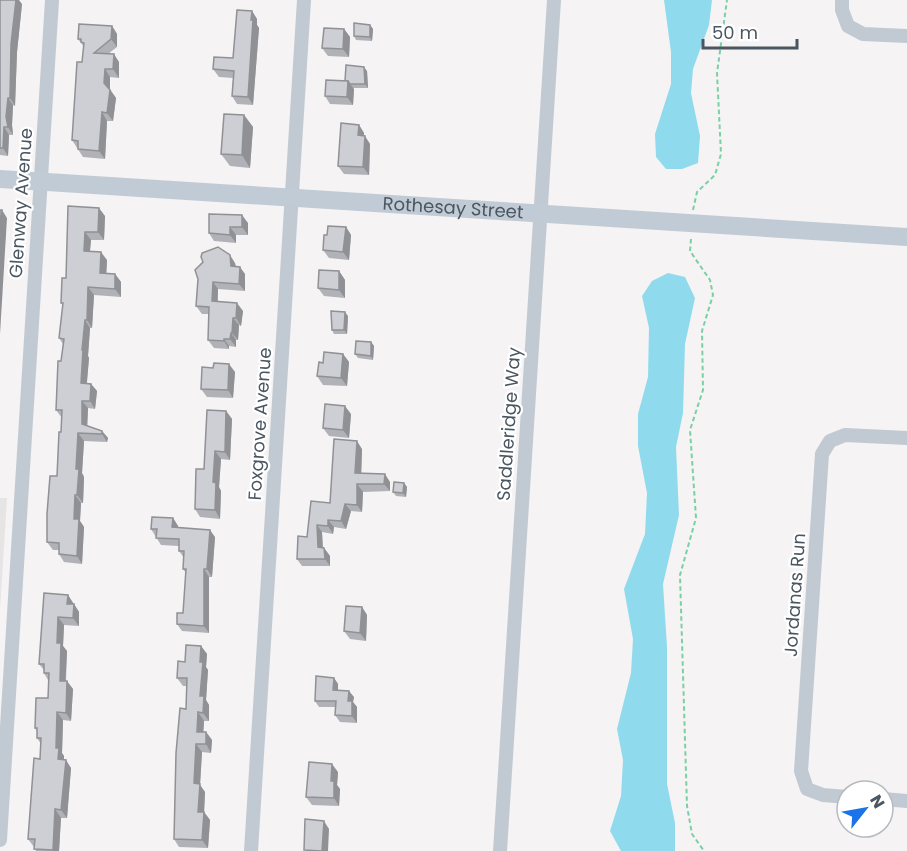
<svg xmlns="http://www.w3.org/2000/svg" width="907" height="851" viewBox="0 0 907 851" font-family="Poppins,sans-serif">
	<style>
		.education { fill: #e6e4e5 }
		.water { fill: #90daee }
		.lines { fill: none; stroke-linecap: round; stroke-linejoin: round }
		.path { stroke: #7ad0a6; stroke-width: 2; stroke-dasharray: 4.5 3; stroke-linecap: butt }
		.street { stroke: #c1cad2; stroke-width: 14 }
		.secondary { stroke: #c1cbd6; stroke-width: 18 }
		.wall { fill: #b0b2b7 }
		.shaded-wall { fill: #909195 }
		.building { fill: #cdcfd5; stroke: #909195; stroke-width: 1.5 }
		.labels { text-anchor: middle; stroke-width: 4.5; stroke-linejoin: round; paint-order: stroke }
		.street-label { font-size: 18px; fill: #4a5661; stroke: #fff }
	</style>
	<rect width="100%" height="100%" fill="#f5f3f3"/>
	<path class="education" d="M0 498H7L0 609Z"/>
	<g class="water">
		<path d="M664 0H712L709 25 693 69 691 93 700 136 698 163 682 169H666L656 157 655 134 671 84V52Z"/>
		<path d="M668 273 685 277 695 298 685 344 683 413 676 447 679 515 663 584 667 647V784L675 823V851H621L610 831 621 796 623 760 617 729 631 673 633 639 624 589 645 534 647 493 638 446V414L648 377 649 328 642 296 652 281Z"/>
	</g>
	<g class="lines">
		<g class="path">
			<path d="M693 210 697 192 715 175 721 154 717 73 727 0"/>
			<path d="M691 239 690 251 710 280 713 295 702 331 703 390 690 430 696 518 680 575 687 806 692 834 704 851"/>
		</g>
		<g class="street">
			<path d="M842 0V10L848 26 863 34 907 36"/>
			<path d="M847 797 823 795 807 789 801 771 822 454 830 441 845 435 907 438"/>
			<path d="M883 799 907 801"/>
			<path d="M0 840 52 0"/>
			<path d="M251 851 304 0"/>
			<path d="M500 851 554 0"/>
		</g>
		<path class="secondary" id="s1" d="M0 179 907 237"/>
	</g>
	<g class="wall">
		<path d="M0 0 22 4 17 52 15 106 13 105 12 125 13 135H9L8 156 0 155Z"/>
		<path d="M252 11 257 19V25L259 28 253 105 237 104 232 96 233 78 219 77 213 69 233 58Z"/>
		<path d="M370 25 373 29 372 41 356 40 354 36Z"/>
		<path d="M112 26 117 34V47L108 54 119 62V78L110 77V89L116 98 113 121H107L105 159 83 157 72 140 84 47 78 39Z"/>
		<path d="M344 29 350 37 349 57 328 56 322 48Z"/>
		<path d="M367 71 368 88H353L354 89 353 105 330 104 325 96 345 81Z"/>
		<path d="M244 115 253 127 250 168 230 166 221 154Z"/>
		<path d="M359 125 364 133V136L370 144 369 175 344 174 338 166Z"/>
		<path d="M68 206 105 216 104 240H91L90 252 107 260 106 273 115 274 121 282V297L94 295 92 328H90L88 356 89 358 87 383 91 384 97 391 95 409 88 408 87 426 102 431 108 438 107 442 84 441 82 473 84 477 83 503H81L80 521 84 527 82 564 64 562 59 554V550H53L47 542 57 476 61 432 62 418 56 410 63 344 59 338 63 305 61 303 66 278Z"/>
		<path d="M248 223V235H236V243L214 241 209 233Z"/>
		<path d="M346 227 351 235 349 260 329 258 323 250Z"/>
		<path d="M203 262 235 263 236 266 245 274V291L218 289V302L243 311 241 326 239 325 238 340H236V347L229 346V349L214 348 208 340 209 314H202L196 306Z"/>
		<path d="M339 271 345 280V298L324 296 318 288Z"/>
		<path d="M348 316 347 334H334L332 330Z"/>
		<path d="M371 342 374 346 373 360 358 358 355 354Z"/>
		<path d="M343 354 349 362 347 386 323 385 317 376Z"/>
		<path d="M213 368 235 372 233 398 207 397 201 389Z"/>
		<path d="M226 411 232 419 230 460 221 459 219 487 221 491 220 519 200 517 195 509 204 469Z"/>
		<path d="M351 414 349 438 329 436 323 428Z"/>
		<path d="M362 449 361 474 390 482V491L363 492 362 512 351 511 346 529 334 527 333 534 322 532 323 548H324L330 556V566H302L297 559 307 537 330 503Z"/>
		<path d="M404 483 407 487 406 497 396 496 393 492Z"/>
		<path d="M173 518 178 526V528L215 537 212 577H209V633L182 631 177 624 183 613 186 573 183 569 184 558 179 551V546L161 545 151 529Z"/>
		<path d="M44 593 68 595 79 612V626L64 625 63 646 67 651 66 681 73 689 71 721 63 720 62 753 64 756V760L71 768 67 818H61L59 851H36L34 847 28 839 40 759 41 744 37 738V731L35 728 48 698V680L44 673V670L39 664Z"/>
		<path d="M362 607 367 615 366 641 350 639 344 631Z"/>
		<path d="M201 646 207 654 206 667 208 670 206 700 209 705V721H204L203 732H206L212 740 211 753 202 752 200 785 205 792 204 812 210 820 208 848 179 847 174 839 186 709V686H183L177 678 185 662Z"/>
		<path d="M334 678 338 684V690L354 697 353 702 357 707V723L340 722 335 715 336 707H319L315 701Z"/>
		<path d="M338 772 337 785 340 789 339 806 312 805 306 797Z"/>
	</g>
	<g class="shaded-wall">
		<path d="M16 0H19L22 4 17 52 15 106 10 98 11 44Z"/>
		<path d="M252 11 257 19V25L259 28 253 105 248 97Z"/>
		<path d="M370 25 373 29 372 41 370 37Z"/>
		<path d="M112 26 117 34V47L111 39Z"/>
		<path d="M344 29 350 37 349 57 343 49Z"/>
		<path d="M114 54 119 62V78L113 69Z"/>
		<path d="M364 67 367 71 368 88 365 84Z"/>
		<path d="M105 69 110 77V91L104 83Z"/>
		<path d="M348 81 354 89 353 105 347 97Z"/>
		<path d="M110 90 116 98 113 121 107 113Z"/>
		<path d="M8 98 13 105 12 125 13 135 8 127 6 117Z"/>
		<path d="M102 112 107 121 105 159 99 151Z"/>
		<path d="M244 115 253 127 250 168 242 155Z"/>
		<path d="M359 125 364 133V144L358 135Z"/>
		<path d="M4 127 9 135 8 156 3 148Z"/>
		<path d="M365 136 370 144 369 175 363 167Z"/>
		<path d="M99 208 105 216 104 240 98 232Z"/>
		<path d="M2 210 7 218 0 334V237Z"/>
		<path d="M242 215 248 223V235L242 227Z"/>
		<path d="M230 227 236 235V243L230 235Z"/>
		<path d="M346 227 351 235 349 260 343 252Z"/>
		<path d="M85 232 91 240 89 259 84 251Z"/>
		<path d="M101 252 107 260 106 281 100 273Z"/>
		<path d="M230 255 235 263 236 274 231 266Z"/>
		<path d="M240 267 245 274V291L239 284Z"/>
		<path d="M339 271 345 280V298L339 290Z"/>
		<path d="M115 274 121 282V297L115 289Z"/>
		<path d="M213 282 218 289 217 309 212 301Z"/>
		<path d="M88 287 94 295 92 328 87 320Z"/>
		<path d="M237 303 243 311 241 326 236 318Z"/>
		<path d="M345 312 348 316 347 334 344 330Z"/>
		<path d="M233 318 239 325 238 340 232 333Z"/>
		<path d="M85 320 90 328 88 356 89 358 86 391 81 383 82 350Z"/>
		<path d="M231 333 236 340V347L230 339Z"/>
		<path d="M224 339 229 346V349L224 341Z"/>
		<path d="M371 342 374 346 373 360 371 356Z"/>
		<path d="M343 354 349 362 347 386 341 378Z"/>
		<path d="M229 364 235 372 233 398 228 390Z"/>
		<path d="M91 384 97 391 95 409 90 401Z"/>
		<path d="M82 401 88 408 87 432 82 424Z"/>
		<path d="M345 406 351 414 349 438 343 430Z"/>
		<path d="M226 411 232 419 230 460 225 452Z"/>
		<path d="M102 431 108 438 107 442 102 434Z"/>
		<path d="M78 433 84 441 82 473 84 477 83 503 77 495 76 469Z"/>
		<path d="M357 441 362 449 361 481 355 473Z"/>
		<path d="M215 451 221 459 219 487 221 491 220 519 215 510 213 482Z"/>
		<path d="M385 474 390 482V491L384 484Z"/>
		<path d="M404 483 407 487 406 497 403 493Z"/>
		<path d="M357 484 363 492 362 512 357 505Z"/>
		<path d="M75 495 81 503 80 521 84 527 82 564 77 556 74 519Z"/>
		<path d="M345 504 351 511 346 529 341 521Z"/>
		<path d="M173 518 178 526V535L172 527Z"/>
		<path d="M328 520 334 527 333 534 328 526Z"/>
		<path d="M317 525 322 532 323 555 318 547Z"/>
		<path d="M210 530 215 537 212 577 207 569Z"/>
		<path d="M324 548 330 556V566L325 559Z"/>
		<path d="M204 569 209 577V633L204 626Z"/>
		<path d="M68 595 73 603V612L67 604Z"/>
		<path d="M74 604 79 612V626L73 618Z"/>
		<path d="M362 607 367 615 366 641 360 633Z"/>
		<path d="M58 617 64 625 63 646 67 651 65 689 60 681 57 643Z"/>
		<path d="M201 646 207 654 206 667 208 670 206 700 209 705V721L203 713 200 696Z"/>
		<path d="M334 678 338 684V697L333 690Z"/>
		<path d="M67 681 73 689 71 721 66 713Z"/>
		<path d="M349 691 354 697 353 702 357 707V723L352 716 348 701Z"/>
		<path d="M57 712 63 720 62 753 64 756V767L58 759 56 748Z"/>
		<path d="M198 712 204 721 203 740 197 732Z"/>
		<path d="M206 732 212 740 211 753 206 744Z"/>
		<path d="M196 744 202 752 200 785 205 792 204 814V812L210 820 208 848 202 840 194 783Z"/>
		<path d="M66 760 71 768 67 818 61 810Z"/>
		<path d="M332 764 338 772 337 785 340 789 339 806 334 798 331 781Z"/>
		<path d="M55 809 61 818 59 851H54L53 850Z"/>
		<path d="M324 821 329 829 328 851H322Z"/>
	</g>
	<g class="building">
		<path d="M0 0H16L11 44 10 98H8L6 117 8 127H4L3 148H0Z"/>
		<path d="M237 10 252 11 251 20H253L248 97 232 96 234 71 213 69 214 57 233 58Z"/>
		<path d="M354 23 370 25V37L354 36Z"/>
		<path d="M79 24 112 26 111 39 94 53 114 54 113 69H105L104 83 110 90 107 113 102 112 99 151 78 149V141L72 140 77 62H82L84 43 81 42V39H78Z"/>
		<path d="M324 28 344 29 343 49 322 48Z"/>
		<path d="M346 65 364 67 365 84H350L348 81H345Z"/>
		<path d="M326 80 348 81 347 97 325 96Z"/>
		<path d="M224 114 244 115 242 155 221 154Z"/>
		<path d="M341 123 359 125 358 135 365 136 363 167 338 166Z"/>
		<path d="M68 206 99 208 98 232H85L84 251 101 252 100 273 115 274V289L88 287 87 320H85L82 350H83L81 383 91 384 90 401H82V424L102 431V434L78 433 76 469H79L77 495H75L74 519H79L77 556 59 554V543L47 542V514L50 476H57L59 432H61L62 410H56L58 361H61L64 339 59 338 63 303H61L62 278H66Z"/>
		<path d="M0 210H2L0 237Z"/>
		<path d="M209 214 242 215V227H230V235L209 233Z"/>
		<path d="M328 226 346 227 343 252 323 250 324 235H327Z"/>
		<path d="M218 247 230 255 231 266 240 267 239 284 213 282 212 301 237 303 236 318H233L232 333H231L230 339H224V341L208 340 209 307 196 306 198 279 195 270 203 262 201 257 202 253Z"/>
		<path d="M319 270 339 271V290L318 288Z"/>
		<path d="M331 311 345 312 344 330H332Z"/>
		<path d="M356 341 371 342V356L355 354Z"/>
		<path d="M324 352 343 354 341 378 317 376 319 362 323 363Z"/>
		<path d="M214 363 229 364 228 390 201 389 202 367 213 368Z"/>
		<path d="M325 404 345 406 343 430 323 428Z"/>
		<path d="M207 410 226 411 225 452 215 451 213 482 216 483 215 510 195 509 196 469H204Z"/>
		<path d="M334 439 357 441 355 473 385 474 384 484H357V505L345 504 341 521 328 520V526L317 525 318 547 324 548 325 559H297L298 536 307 537 311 501 330 503Z"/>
		<path d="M394 482 404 483 403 493 393 492Z"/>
		<path d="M152 517 173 518 172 527 210 530 207 569H204V626L177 624V613H183L186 569H183L184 551H179V539L156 538 157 529H151Z"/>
		<path d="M44 593 68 595 67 604H74L73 618 58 617 57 643H61L60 681H67L66 713 57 712 56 748H59L58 759 66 760 61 810 55 809 53 850 34 849 35 839H28L34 758 40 759 41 738H37V728H35L36 698H48L49 673H44V664H39Z"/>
		<path d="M346 606 362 607 360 633 344 631Z"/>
		<path d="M186 645 201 646 200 662H203L200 696H204L203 713 198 712 197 732H206V744H196L194 783 200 784 198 812H204L202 840 174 839 176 753 180 708 186 709 187 678H177L178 661 185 662Z"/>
		<path d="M316 676 334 678 333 690 349 691 348 701H352V716L335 715 336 701H315Z"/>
		<path d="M309 762 332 764 331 781H334V798L306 797Z"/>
		<path d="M305 819 324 821 322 851 304 850Z"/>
	</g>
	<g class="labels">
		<g class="street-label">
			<text transform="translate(21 203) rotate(-86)" y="6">Glenway Avenue</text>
			<text dy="6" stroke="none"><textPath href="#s1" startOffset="454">Rothesay Street</textPath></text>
			<text transform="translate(260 424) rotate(-86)" y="6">Foxgrove Avenue</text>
			<text transform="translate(509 424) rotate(-86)" y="6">Saddleridge Way</text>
			<text transform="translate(795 595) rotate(-86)" y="6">Jordanas Run</text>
		</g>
	</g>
	<g transform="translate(865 809) rotate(59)"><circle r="28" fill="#ffffff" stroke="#b7bbc0" stroke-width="1.5"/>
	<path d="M0-4.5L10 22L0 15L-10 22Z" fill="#1a73e8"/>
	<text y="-9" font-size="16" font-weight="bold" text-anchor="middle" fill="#4a5661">N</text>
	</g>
	<path d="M703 39v9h94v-9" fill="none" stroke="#4a5661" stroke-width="3"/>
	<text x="712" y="39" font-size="18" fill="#4a5661" stroke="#ffffff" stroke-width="4.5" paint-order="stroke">50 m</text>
</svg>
